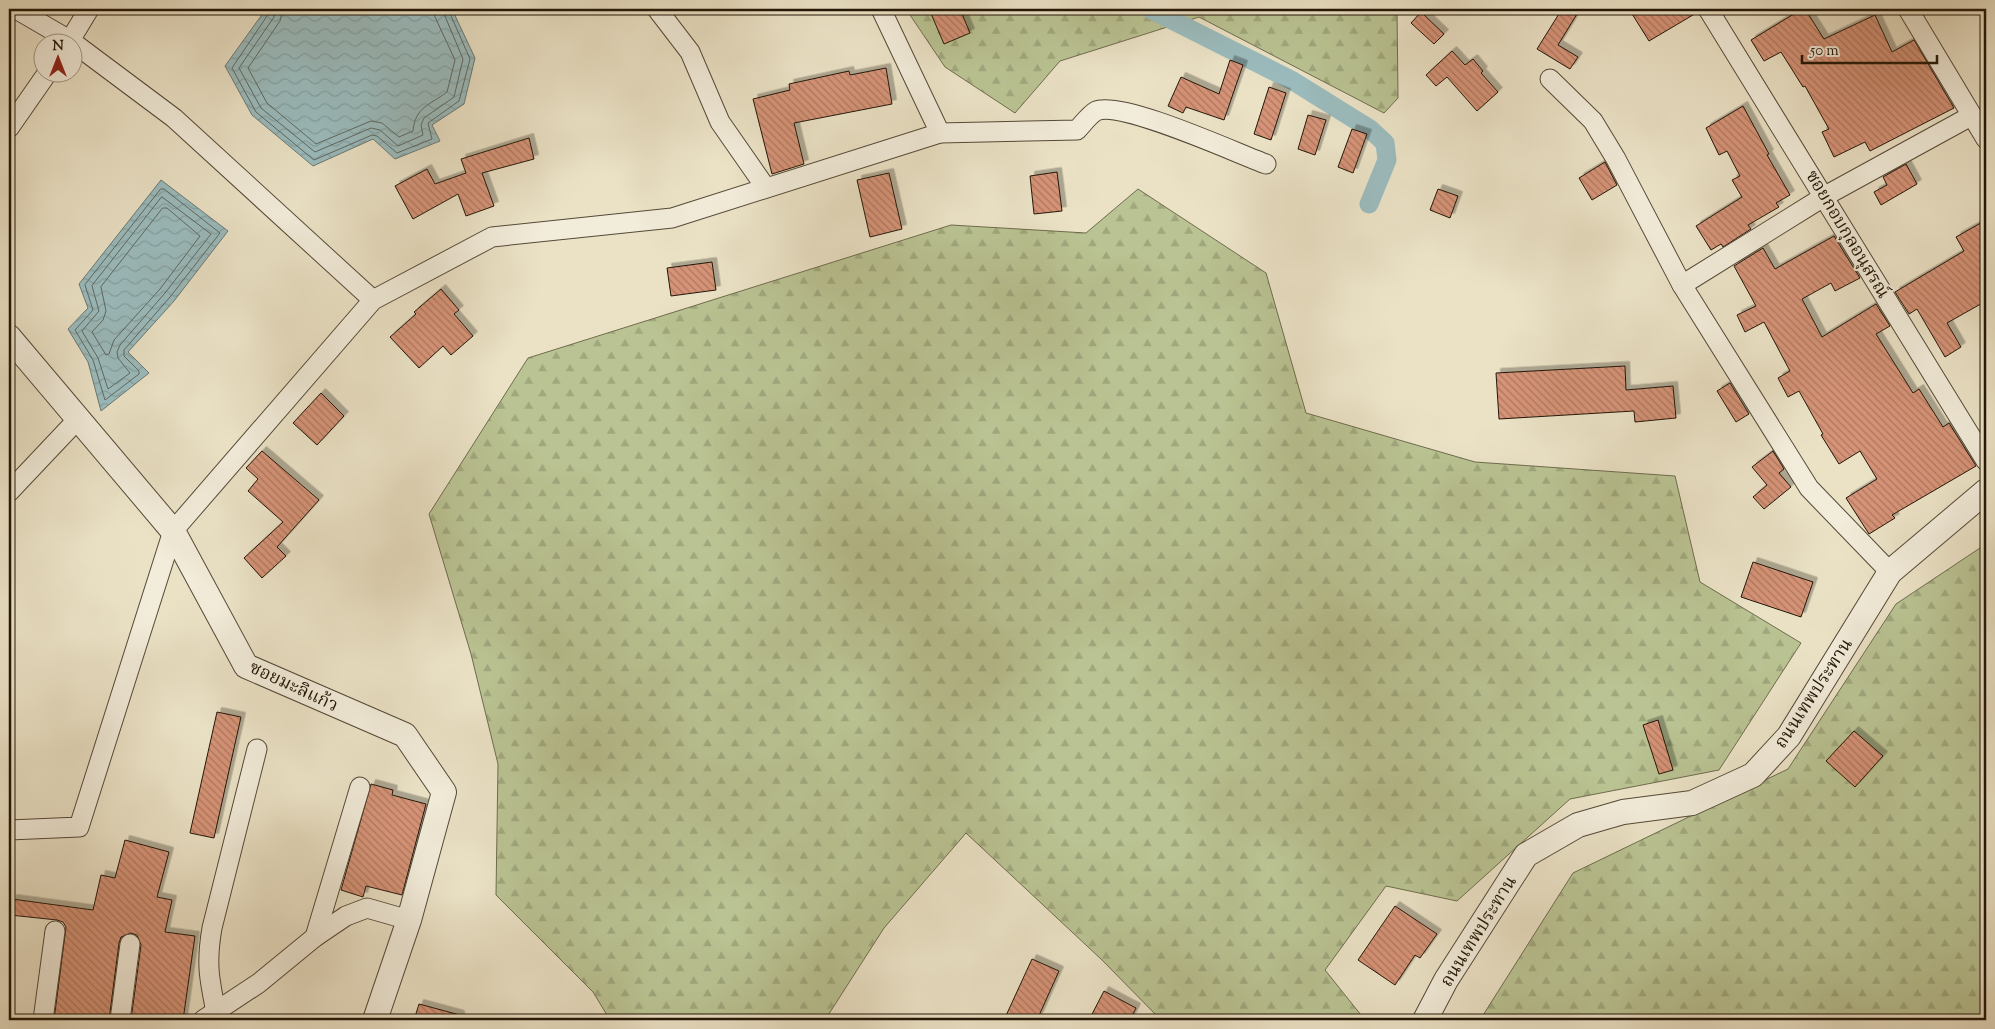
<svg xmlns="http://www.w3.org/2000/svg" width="1995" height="1029" viewBox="0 0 1995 1029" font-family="'Sorts Mill Goudy','Noto Serif Thai',serif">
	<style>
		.forest { fill: url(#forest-firs); stroke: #6e6c4d }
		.water { fill: url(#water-waves); stroke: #6b7a75 }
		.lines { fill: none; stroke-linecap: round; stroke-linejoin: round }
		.shore { stroke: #5e6962; stroke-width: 1 }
		.canal { stroke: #9bbcbe; stroke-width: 19 }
		.building { fill: url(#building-back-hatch); stroke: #221607; filter: url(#shadow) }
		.minor-casing { stroke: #544937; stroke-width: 21 }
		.tertiary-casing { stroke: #544937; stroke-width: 26 }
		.minor { stroke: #f2ecda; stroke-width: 19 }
		.tertiary { stroke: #f2ecda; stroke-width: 24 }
		.labels { text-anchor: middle; stroke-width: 4; stroke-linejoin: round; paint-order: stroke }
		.street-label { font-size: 18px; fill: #221607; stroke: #f2ecda }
	</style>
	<defs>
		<pattern id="forest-firs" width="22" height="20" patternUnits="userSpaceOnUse" patternTransform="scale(1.25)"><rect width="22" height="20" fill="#bac393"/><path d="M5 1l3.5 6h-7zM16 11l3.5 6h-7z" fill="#a0a77d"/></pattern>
		<pattern id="water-waves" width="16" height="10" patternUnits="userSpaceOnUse" patternTransform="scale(1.25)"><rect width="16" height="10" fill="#9bbcbe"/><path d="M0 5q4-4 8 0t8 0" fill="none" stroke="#85a1a2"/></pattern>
		<pattern id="building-back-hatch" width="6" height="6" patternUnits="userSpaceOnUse" patternTransform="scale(1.25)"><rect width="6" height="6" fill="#d69377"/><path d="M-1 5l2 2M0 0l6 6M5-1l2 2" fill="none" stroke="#ad7760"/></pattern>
		<filter id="shadow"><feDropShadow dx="4.5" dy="-4.5" stdDeviation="0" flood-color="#0004"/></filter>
	</defs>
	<rect width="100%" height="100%" fill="#ebe2c6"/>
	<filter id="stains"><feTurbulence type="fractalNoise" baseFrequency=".004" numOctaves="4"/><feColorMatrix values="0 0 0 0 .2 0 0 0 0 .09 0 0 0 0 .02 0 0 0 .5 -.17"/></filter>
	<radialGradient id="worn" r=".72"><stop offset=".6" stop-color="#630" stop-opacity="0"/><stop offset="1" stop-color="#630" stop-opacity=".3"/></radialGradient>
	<g class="forest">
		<path d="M906 9H1397L1398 98 1384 113 1199 17 1060 61 1015 113 945 67Z"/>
		<path d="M1138 189 1266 273 1306 413 1475 462 1675 476 1700 582 1801 643 1719 770 1570 799 1457 901 1386 886 1325 970 1365 1020H1161L1102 960 966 833 884 928 825 1020H610L593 992 496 895 498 764 471 654 429 514 528 358 951 225 1086 233Z"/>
		<path d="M1986 544V1020H1480L1573 873 1788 769 1896 604Z"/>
	</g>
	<g class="water">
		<path d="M266 9H452L475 58 464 104 432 125 440 141 395 159 373 139 313 166 252 115 225 66Z"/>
		<path d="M161 180 228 231 174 301 128 352 149 373 101 411 88 362 68 329 88 308 79 284Z"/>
	</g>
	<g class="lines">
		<g class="shore">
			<path d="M270 9 269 13 232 68 256 112 314 160 372 135 377 136 397 153 432 139 428 123 459 101 470 59 448 9"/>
			<path d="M276 9 274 17 239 68 261 108 315 152 371 128 380 130 398 146 423 135 421 125 424 118 454 97 463 59 442 9"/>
			<path d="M283 9 280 21 248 68 267 103 316 144 371 121 382 123 399 137 413 131C415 107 430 105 447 92L455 60 435 17 434 9"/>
			<path d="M161 189H164L220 233 170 297 124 350V356L139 371V374L105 400 93 360 75 330 93 310 85 285Z"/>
			<path d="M162 197 211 234 165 293 120 345 117 352 118 358 130 373 108 389 98 358 82 331 99 311 92 286Z"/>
			<path d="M163 208H167L200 236 160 289 114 340 109 354 106 355 92 332 103 320 106 311 101 287Z"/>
		</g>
		<path class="canal" d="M1150 9 1293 81 1370 129 1385 143 1387 160 1369 204"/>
	</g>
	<g class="building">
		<path d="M929 9H960L970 33 944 44Z"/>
		<path d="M1562 9H1580L1558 45 1578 57 1570 69 1537 49Z"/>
		<path d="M1629 9H1697L1698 12 1649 41Z"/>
		<path d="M1802 9H1805L1824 39 1875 15 1892 52 1914 40 1954 108 1870 151 1865 142 1834 157 1822 132 1829 129 1805 86 1803 87 1781 52 1764 61 1751 40Z"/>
		<path d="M1421 12 1444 34 1434 44 1411 23Z"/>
		<path d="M1452 51 1465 65 1473 59 1483 71 1481 73 1498 92 1477 111 1447 77 1436 86 1426 75Z"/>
		<path d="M1230 60 1243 65 1224 120 1186 107 1183 113 1168 106 1181 77 1219 94Z"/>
		<path d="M886 68 892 104 794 123 804 164 772 174 753 99 790 90 789 84 849 71 850 75Z"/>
		<path d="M1269 87 1286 93 1271 140 1254 134Z"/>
		<path d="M1743 106 1769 154 1767 155 1790 195 1776 203 1779 207 1748 225 1751 229 1723 247 1721 244 1711 250 1696 226 1742 197 1732 180 1740 176 1727 151 1719 155 1706 128Z"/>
		<path d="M1308 115 1326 120 1315 155 1298 149Z"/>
		<path d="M1352 129 1367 134 1353 173 1338 167Z"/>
		<path d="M529 138 534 159 482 173 494 206 466 216 458 194 413 219 395 186 427 169 435 184 466 173 461 159Z"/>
		<path d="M1605 162 1617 185 1592 200 1579 178Z"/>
		<path d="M1906 164 1917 184 1881 205 1874 192 1887 185 1883 177Z"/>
		<path d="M1057 172 1062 211 1034 214 1030 176Z"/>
		<path d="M889 173 902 229 870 237 857 180Z"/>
		<path d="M1438 189 1458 196 1450 218 1430 210Z"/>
		<path d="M1986 220V301L1947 323 1961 347 1945 357 1917 309 1909 314 1895 292 1964 251 1956 237Z"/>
		<path d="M1834 236 1860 278 1835 291 1831 283 1802 299 1822 337 1876 304 1890 326 1876 334 1913 393 1919 389 1943 427 1949 423 1976 466 1892 515 1895 518 1869 534 1846 498 1877 479 1860 451 1839 464 1821 435 1823 434 1799 391 1788 397 1778 378 1790 371 1764 322 1745 332 1737 315 1756 306 1734 266 1763 248 1775 269Z"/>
		<path d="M712 262 716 290 671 296 667 268Z"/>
		<path d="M441 289 459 310 454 314 473 336 451 355 443 346 419 368 390 337 416 314 414 312Z"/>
		<path d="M1625 366 1626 390 1673 386 1676 418 1635 422 1634 411 1499 419 1496 373Z"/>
		<path d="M1730 383 1749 414 1736 422 1717 391Z"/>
		<path d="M321 393 344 416 317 445 293 423Z"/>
		<path d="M262 451 319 500 277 547 286 556 262 578 244 558 283 522 248 491 258 479 246 468Z"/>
		<path d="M1773 451 1784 469 1779 473 1791 487 1764 509 1753 497 1767 485 1752 467Z"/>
		<path d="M1753 562 1813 582 1801 617 1741 597Z"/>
		<path d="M217 712 241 717 214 838 190 833Z"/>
		<path d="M1658 720 1673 770 1659 774 1643 725Z"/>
		<path d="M1854 731 1883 756 1855 787 1826 761Z"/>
		<path d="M371 784 393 790 392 795 426 804 402 895 366 886 363 897 341 890Z"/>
		<path d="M125 840 169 852 157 897 172 900 165 932 195 936 183 1020 154 1017 153 1020H131L141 945 137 935 131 933 121 937 119 943 109 1020H54L66 927 63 922 57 920 10 915 12 899 93 910 101 875 115 878Z"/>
		<path d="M1395 906 1437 934 1420 958 1415 955 1395 985 1358 960Z"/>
		<path d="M1032 959 1059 971 1037 1020H1004Z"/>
		<path d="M1104 991 1136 1008 1130 1020H1089Z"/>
		<path d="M419 1004 460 1015V1020H414Z"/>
	</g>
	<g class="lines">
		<g class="minor-casing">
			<g id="minor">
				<path d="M16 9 71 41 174 118 373 300"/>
				<path d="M657 9 690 52 720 122 766 188"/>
				<path d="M881 9 940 133"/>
				<path d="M1708 9 1986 461"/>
				<path d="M1908 9 1986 139"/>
				<path d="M69 42 89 9"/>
				<path d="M1550 79 1593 121 1616 159 1682 285 1809 488 1890 572"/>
				<path d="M9 128 48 72"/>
				<path d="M1682 285 1825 196 1971 116"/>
				<path d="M9 492 78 419"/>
				<path d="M9 830 79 827 173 531 373 300 492 237 672 218 940 133 1077 130C1082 125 1089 115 1096 111 1121 100 1236 153 1266 164"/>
				<path d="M315 937 360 787"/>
				<path d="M216 1012C209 978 206 963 212 928L257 749"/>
				<path d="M43 1020 55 931"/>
				<path d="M120 1020 130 944"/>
				<path d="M203 1020 259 983 315 937 346 916 367 908 409 920"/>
			</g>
		</g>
		<g class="tertiary-casing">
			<g id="tertiary">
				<path d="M9 337 173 531 246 666 405 735 444 792 409 920 375 1020"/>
				<path d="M1425 1020 1446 980 1526 855 1578 825 1623 812 1692 803 1753 775 1789 736 1890 572 1986 491"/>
			</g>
		</g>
		<use href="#minor" class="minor"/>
		<use href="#tertiary" class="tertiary"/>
	</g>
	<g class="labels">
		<g class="street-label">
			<text transform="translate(1848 234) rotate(59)" y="6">ซอยกอบกุลอนุสรณ์</text>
			<text transform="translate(294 686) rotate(25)" y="6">ซอยมะลิแก้ว</text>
			<text transform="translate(1813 693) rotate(-57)" y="6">ถนนเทพประทาน</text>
			<text transform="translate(1478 931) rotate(-58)" y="6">ถนนเทพประทาน</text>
		</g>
	</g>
	<rect width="1995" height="1029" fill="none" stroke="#ebe2c6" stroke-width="30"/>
	<rect x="10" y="10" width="1975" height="1009" fill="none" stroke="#221607" stroke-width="2.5"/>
	<rect x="15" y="15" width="1965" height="999" fill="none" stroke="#221607"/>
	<g transform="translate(58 58)"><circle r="24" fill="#f2ecda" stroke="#9f9686"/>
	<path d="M0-4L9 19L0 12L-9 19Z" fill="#8f2418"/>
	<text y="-8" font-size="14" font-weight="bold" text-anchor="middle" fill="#221607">N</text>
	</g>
	<path d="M1802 55v8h135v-8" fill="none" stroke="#221607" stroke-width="2.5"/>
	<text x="1810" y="55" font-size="15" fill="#221607" stroke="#f2ecda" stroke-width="4" paint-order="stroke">50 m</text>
	<rect width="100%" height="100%" filter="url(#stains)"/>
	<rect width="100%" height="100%" fill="url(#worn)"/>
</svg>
